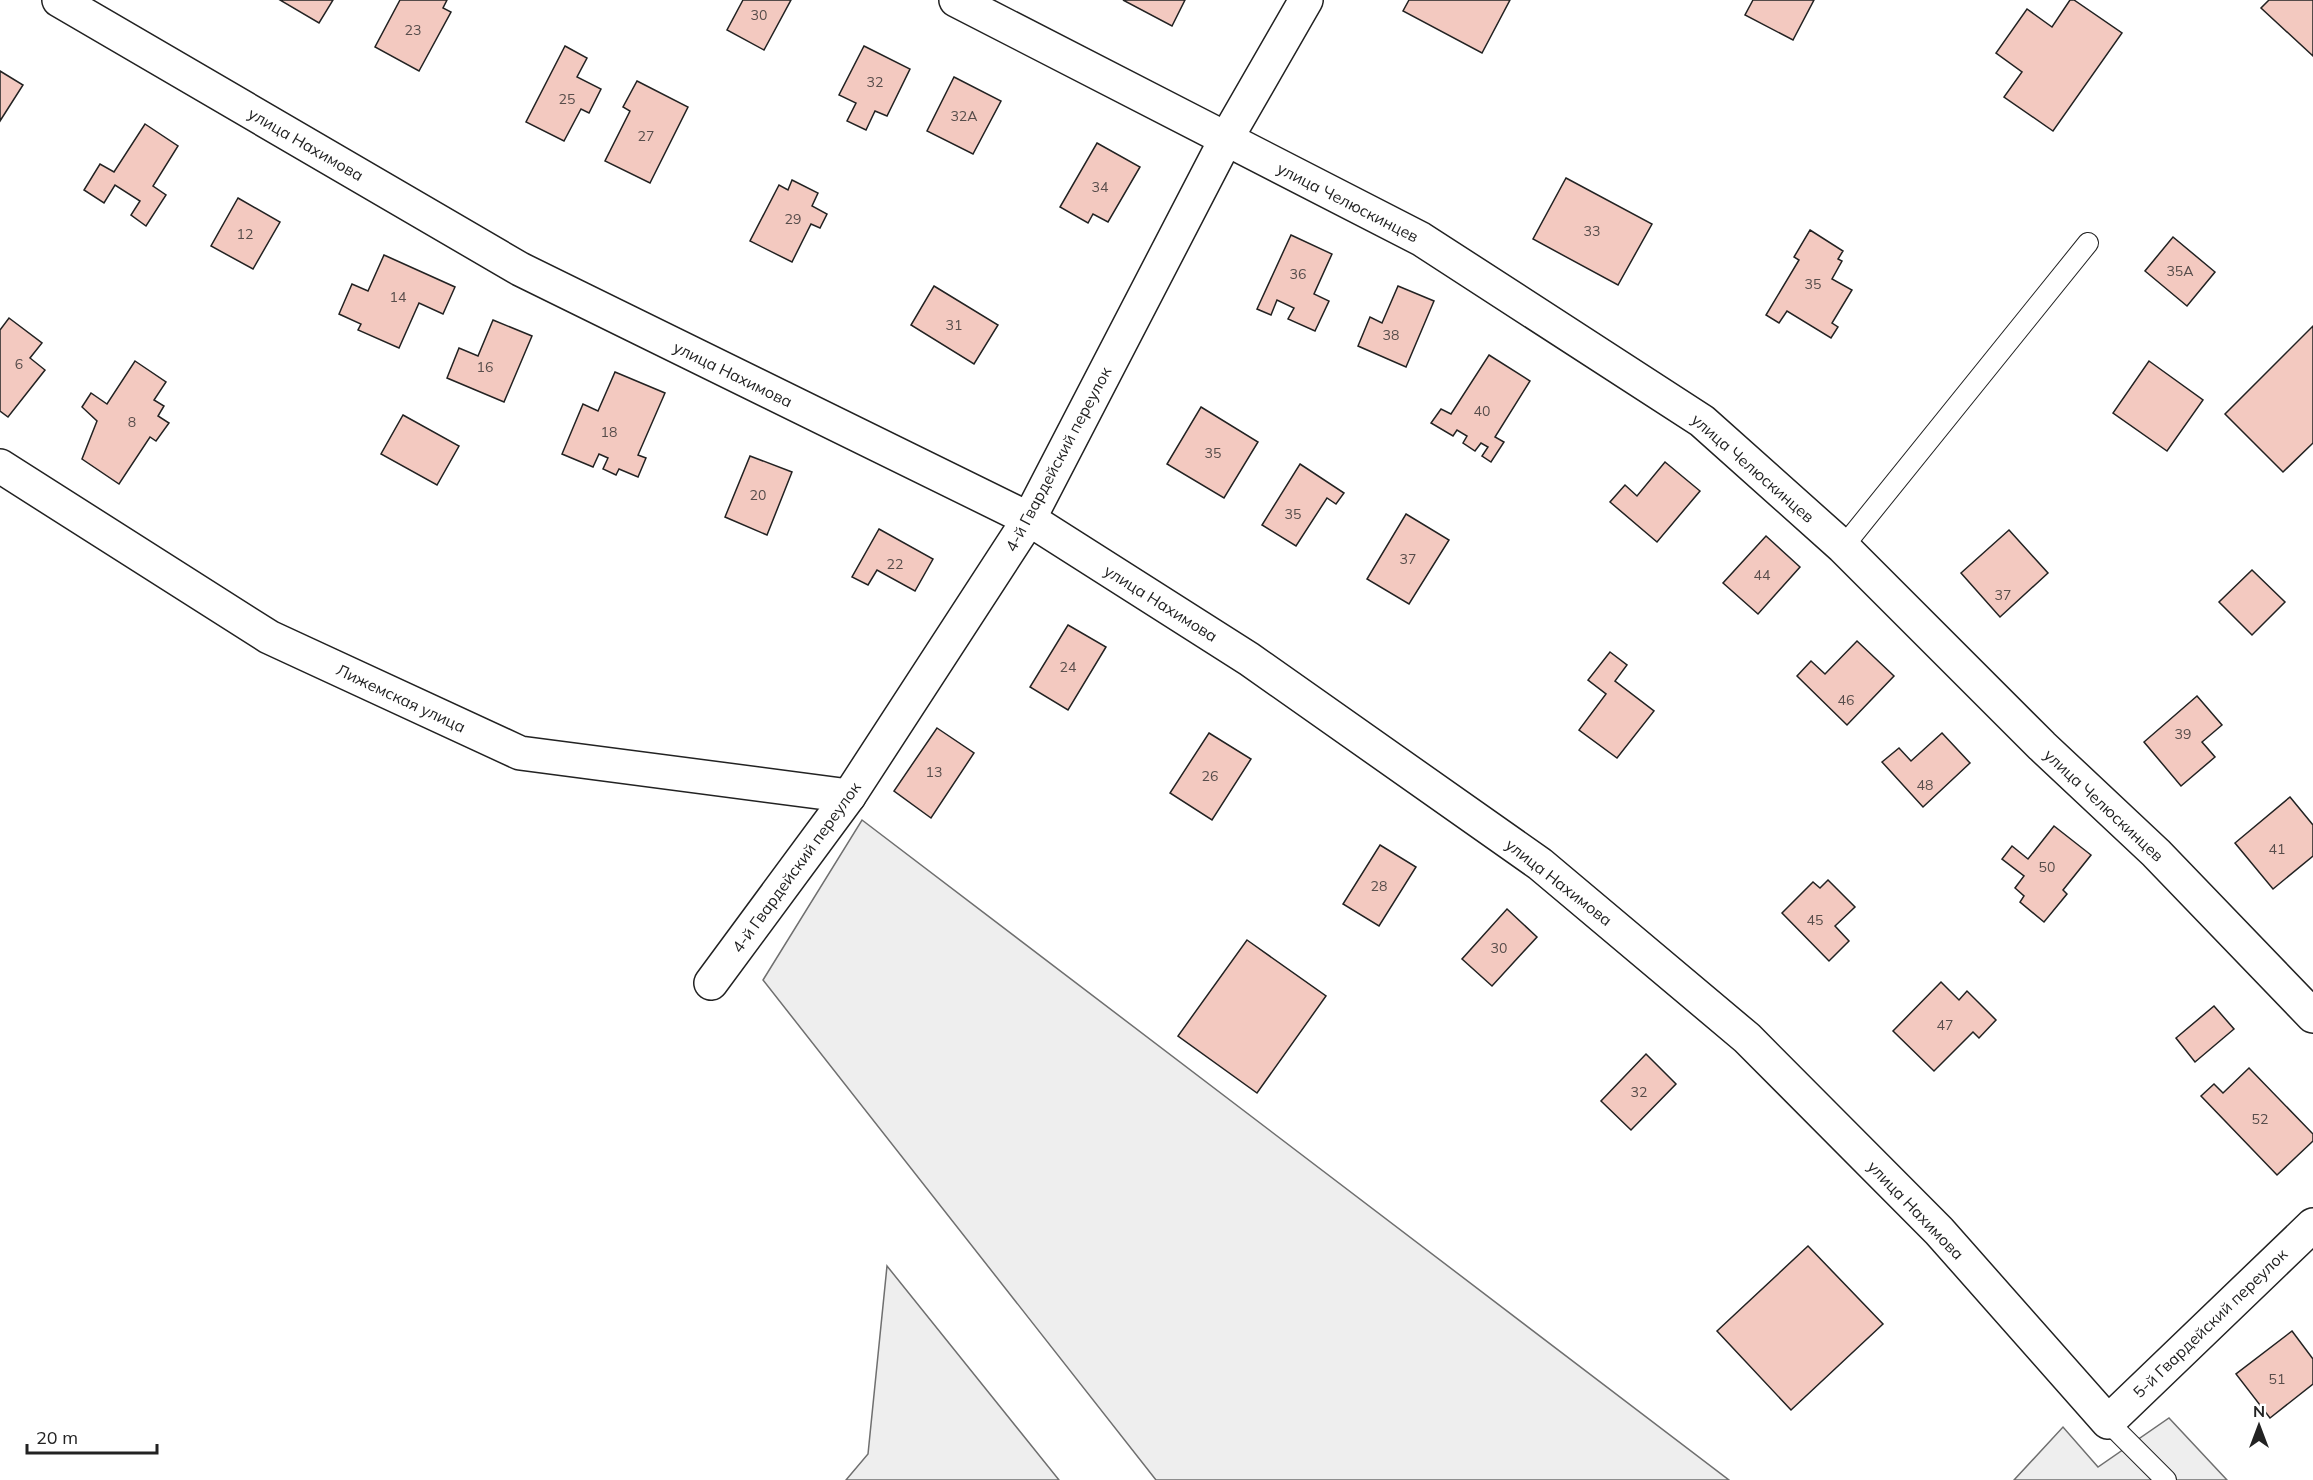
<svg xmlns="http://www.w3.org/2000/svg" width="2313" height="1480" viewBox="0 0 2313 1480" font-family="Mulish,sans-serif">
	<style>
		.green { fill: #eee; stroke: #6f6f6f; stroke-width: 1.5 }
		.building { fill: #f3c9c0; stroke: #222; stroke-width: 1.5 }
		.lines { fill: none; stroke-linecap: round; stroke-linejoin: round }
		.lane-casing { stroke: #222; stroke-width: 22 }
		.street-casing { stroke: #222; stroke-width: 36 }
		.lane { stroke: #fff; stroke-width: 20 }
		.street { stroke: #fff; stroke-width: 33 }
		.labels { text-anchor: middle; stroke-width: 4.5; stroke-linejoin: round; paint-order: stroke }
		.number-label { font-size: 14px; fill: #564c4a }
		.street-label { font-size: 16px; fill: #222; stroke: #fff }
	</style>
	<rect width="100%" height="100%" fill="#fff"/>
	<g class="green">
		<path d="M862 820 1729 1480H1156L763 980Z"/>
		<path d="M887 1266 1059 1480H846L868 1454Z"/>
		<path d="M2169 1418 2227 1480H2014L2063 1427 2098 1467Z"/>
	</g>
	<g class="building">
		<path d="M280 0H333L319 23Z"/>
		<path d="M400 0H447L443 8 451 12 419 71 375 47Z"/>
		<path d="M743 0H791L764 50 727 30Z"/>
		<path d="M1123 0H1185L1172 26Z"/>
		<path d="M1409 0H1510L1482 53 1403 11Z"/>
		<path d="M1753 0H1814L1793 40 1745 15Z"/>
		<path d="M2070 0H2074L2122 33 2053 131 2004 97 2022 72 1996 53 2027 9 2052 27Z"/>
		<path d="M2269 0H2313V56L2261 8Z"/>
		<path d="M565 46 587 58 577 77 601 89 589 113 581 109 564 141 526 122Z"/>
		<path d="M864 46 910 69 887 116 875 111 866 130 847 121 856 103 839 95Z"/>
		<path d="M0 71 23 85 0 121Z"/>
		<path d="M954 77 1001 101 973 154 927 131Z"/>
		<path d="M637 81 688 107 650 183 605 161 630 111 623 107Z"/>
		<path d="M145 124 178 146 153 186 166 195 146 226 131 215 140 201 115 185 104 203 84 190 100 164 114 172Z"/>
		<path d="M1097 143 1140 167 1108 222 1093 214 1088 223 1060 207Z"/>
		<path d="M1566 178 1652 224 1618 285 1533 239Z"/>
		<path d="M792 180 818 193 812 206 827 214 820 228 811 224 792 262 750 241 779 185 788 190Z"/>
		<path d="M238 198 280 222 253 269 211 246Z"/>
		<path d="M1810 230 1843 251 1838 259 1842 261 1832 279 1852 290 1832 323 1838 327 1831 338 1787 311 1779 323 1766 315 1799 260 1794 257Z"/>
		<path d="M1291 235 1332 254 1314 294 1329 301 1315 331 1288 319 1294 308 1277 300 1271 315 1257 309Z"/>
		<path d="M2173 237 2215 272 2187 306 2145 271Z"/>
		<path d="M384 255 455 287 443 314 419 303 399 348 358 330 361 324 339 314 352 284 368 291Z"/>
		<path d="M934 286 998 325 974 364 911 325Z"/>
		<path d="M1398 286 1434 301 1406 367 1358 346 1370 317 1382 323Z"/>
		<path d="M9 318 42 343 30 358 45 370 8 417 0 411V330Z"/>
		<path d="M493 320 532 336 504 402 447 378 459 348 478 356Z"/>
		<path d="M2313 326V443L2283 472 2225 414Z"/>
		<path d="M1489 355 1530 381 1495 437 1504 442 1491 462 1482 456 1488 447 1481 443 1475 451 1463 443 1467 436 1457 430 1453 436 1431 423 1441 409 1451 414Z"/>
		<path d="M135 361 166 382 154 400 164 406 158 416 169 423 156 441 150 437 119 484 82 459 97 421 82 407 91 393 107 404Z"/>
		<path d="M2149 361 2203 400 2167 451 2113 413Z"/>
		<path d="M615 372 665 393 638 455 646 458 638 477 619 469 616 475 603 469 608 458 599 454 593 467 562 454 583 404 598 411Z"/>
		<path d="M1201 407 1258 442 1224 498 1167 464Z"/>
		<path d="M403 415 459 446 437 485 381 454Z"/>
		<path d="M750 456 792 472 767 535 725 517Z"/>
		<path d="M1665 462 1700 491 1657 542 1610 502 1625 485 1637 496Z"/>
		<path d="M1300 464 1344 493 1336 504 1327 498 1296 546 1262 525Z"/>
		<path d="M1406 514 1449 540 1409 604 1367 579Z"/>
		<path d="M879 529 933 559 915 591 877 570 868 585 852 577Z"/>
		<path d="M2009 530 2048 573 2000 617 1961 573Z"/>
		<path d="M1766 536 1800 567 1758 614 1723 583Z"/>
		<path d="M2252 570 2285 602 2252 635 2219 602Z"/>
		<path d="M1068 625 1106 647 1068 710 1030 687Z"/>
		<path d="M1857 641 1894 676 1847 725 1797 676 1811 661 1825 674Z"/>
		<path d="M1610 652 1627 665 1615 681 1654 711 1617 758 1579 730 1606 694 1588 680Z"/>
		<path d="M2197 696 2222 725 2202 742 2215 757 2181 786 2144 742Z"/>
		<path d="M937 728 974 753 931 818 894 791Z"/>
		<path d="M1209 733 1251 759 1212 820 1170 793Z"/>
		<path d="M1942 733 1970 763 1923 807 1882 762 1899 748 1911 761Z"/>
		<path d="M2290 797 2313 825V856L2273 889 2235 843Z"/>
		<path d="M2054 826 2091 855 2063 890 2067 894 2044 922 2020 902 2024 896 2015 888 2024 876 2002 859 2012 846 2028 859Z"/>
		<path d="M1380 845 1416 867 1379 926 1343 904Z"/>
		<path d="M1828 880 1855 907 1835 926 1849 941 1829 961 1782 913 1813 882 1820 888Z"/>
		<path d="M1507 909 1537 937 1492 986 1462 959Z"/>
		<path d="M1247 940 1326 996 1257 1093 1178 1036Z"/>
		<path d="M1941 982 1959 1000 1967 991 1996 1020 1979 1038 1973 1032 1934 1071 1893 1031Z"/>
		<path d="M2214 1006 2234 1029 2195 1062 2176 1038Z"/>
		<path d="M1646 1054 1676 1084 1631 1130 1601 1101Z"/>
		<path d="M2249 1068 2313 1134V1141L2277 1175 2201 1096 2214 1084 2223 1093Z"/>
		<path d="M1808 1246 1883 1324 1791 1410 1717 1331Z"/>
		<path d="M2292 1331 2313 1359V1384L2270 1418 2236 1374Z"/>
	</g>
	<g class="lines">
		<g class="lane-casing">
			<g id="lane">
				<path d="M1843 547 2088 243"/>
				<path d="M2108 1422 2166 1480"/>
			</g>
		</g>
		<g class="street-casing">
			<g id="street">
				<path d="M59 0 520 269 1029 519 1249 659 1540 864 1747 1038 1939 1231 2108 1422 2313 1225"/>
				<path d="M956 0 1421 239 1702 421 1843 547 2042 746 2156 853 2313 1016"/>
				<path d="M0 466 269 637 520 753 849 796"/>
				<path d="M711 983 849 796 1029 519 1226 139 1306 0"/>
			</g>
		</g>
		<use href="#lane" class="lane"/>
		<use href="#street" class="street"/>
	</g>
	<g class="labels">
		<g class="number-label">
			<text x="759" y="20">30</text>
			<text x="413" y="35">23</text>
			<text x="875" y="87">32</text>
			<text x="567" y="104">25</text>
			<text x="964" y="121">32А</text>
			<text x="646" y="141">27</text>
			<text x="1100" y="192">34</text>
			<text x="793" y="224">29</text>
			<text x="1592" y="236">33</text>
			<text x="245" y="239">12</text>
			<text x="2180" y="276">35А</text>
			<text x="1298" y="279">36</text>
			<text x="1813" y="289">35</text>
			<text x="398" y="302">14</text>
			<text x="954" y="330">31</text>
			<text x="1391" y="340">38</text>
			<text x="19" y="369">6</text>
			<text x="485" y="372">16</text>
			<text x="1482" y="416">40</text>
			<text x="132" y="427">8</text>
			<text x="609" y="437">18</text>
			<text x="1213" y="458">35</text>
			<text x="758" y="500">20</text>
			<text x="1293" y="519">35</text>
			<text x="1408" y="564">37</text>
			<text x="895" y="569">22</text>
			<text x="1762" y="580">44</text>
			<text x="2003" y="600">37</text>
			<text x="1068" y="672">24</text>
			<text x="1846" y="705">46</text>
			<text x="2183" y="739">39</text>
			<text x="934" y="777">13</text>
			<text x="1210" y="781">26</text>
			<text x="1925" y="790">48</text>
			<text x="2277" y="854">41</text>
			<text x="2047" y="872">50</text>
			<text x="1379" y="891">28</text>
			<text x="1815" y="925">45</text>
			<text x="1499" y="953">30</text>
			<text x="1945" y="1030">47</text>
			<text x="1639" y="1097">32</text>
			<text x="2260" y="1124">52</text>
			<text x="2277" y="1384">51</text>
		</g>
		<g class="street-label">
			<text transform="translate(306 144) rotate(30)" y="6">улица Нахимова</text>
			<text transform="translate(1348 202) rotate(27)" y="6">улица Челюскинцев</text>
			<text transform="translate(733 374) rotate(26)" y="6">улица Нахимова</text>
			<text transform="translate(1058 459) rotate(-62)" y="6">4-й Гвардейский переулок</text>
			<text transform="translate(1753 468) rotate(41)" y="6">улица Челюскинцев</text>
			<text transform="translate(1161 603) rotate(32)" y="6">улица Нахимова</text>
			<text transform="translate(401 698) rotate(25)" y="6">Лижемская улица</text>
			<text transform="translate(2104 805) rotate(43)" y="6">улица Челюскинцев</text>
			<text transform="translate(796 867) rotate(-54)" y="6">4-й Гвардейский переулок</text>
			<text transform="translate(1559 882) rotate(38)" y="6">улица Нахимова</text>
			<text transform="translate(1916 1210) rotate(46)" y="6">улица Нахимова</text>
			<text transform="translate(2210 1323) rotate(-44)" y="6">5-й Гвардейский переулок</text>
		</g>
	</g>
	<g transform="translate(2259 1426)" stroke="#ffffff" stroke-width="4.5" paint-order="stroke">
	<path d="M0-4.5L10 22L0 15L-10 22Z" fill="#222222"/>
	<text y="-9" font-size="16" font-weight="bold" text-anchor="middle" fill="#222222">N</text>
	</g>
	<path d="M27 1444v9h130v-9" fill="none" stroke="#222222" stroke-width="3"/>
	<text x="36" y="1444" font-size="18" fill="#222222" stroke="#ffffff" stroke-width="4.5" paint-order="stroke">20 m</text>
</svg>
